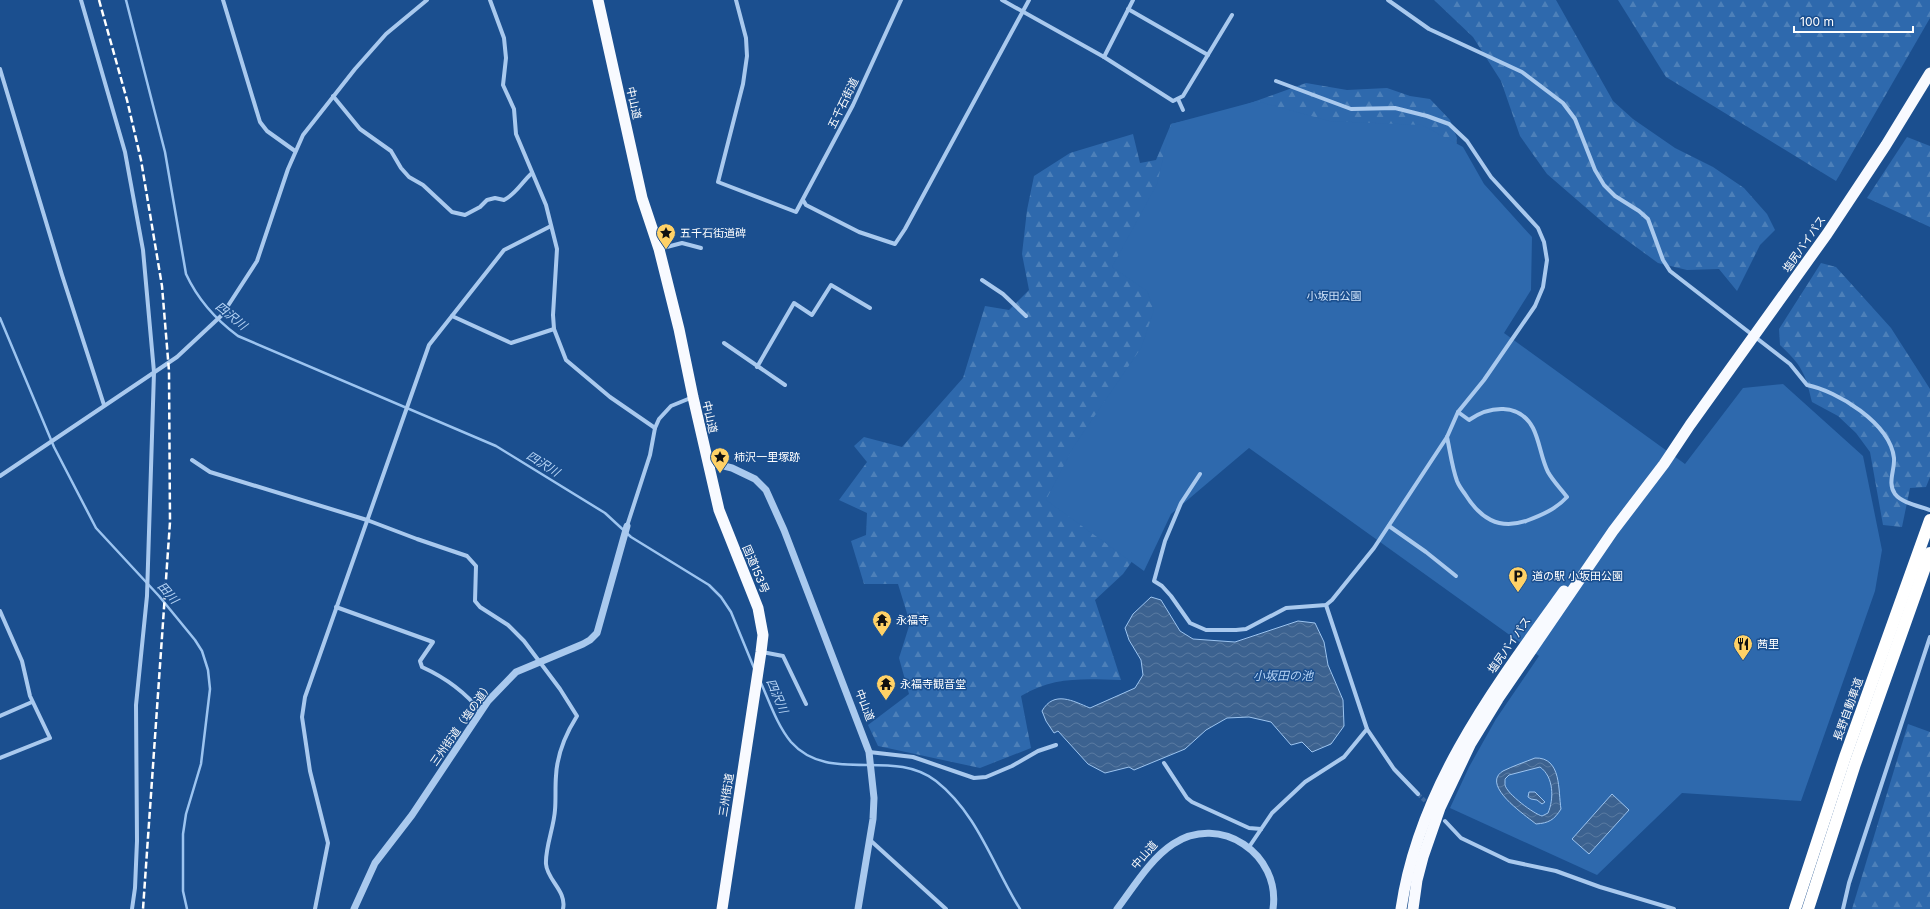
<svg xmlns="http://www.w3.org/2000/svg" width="1930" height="909" viewBox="0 0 1930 909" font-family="Inter,'Noto Sans JP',sans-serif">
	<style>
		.forest { fill: url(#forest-firs) }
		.park { fill: #2e69ad }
		.water { fill: url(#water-waves); stroke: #9cc4f0; fill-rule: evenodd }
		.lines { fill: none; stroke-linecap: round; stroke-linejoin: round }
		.stream { stroke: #9cc4f0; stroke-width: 2.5 }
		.minor-tunnel { stroke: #3d69a0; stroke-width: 4; stroke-dasharray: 4 2; stroke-linecap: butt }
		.minor { stroke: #a9c9ee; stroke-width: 4 }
		.tertiary { stroke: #a9c9ee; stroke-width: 7 }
		.trunk { stroke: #f8faff; stroke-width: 11 }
		.motorway { stroke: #fff; stroke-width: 12 }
		.rail { stroke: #fff; stroke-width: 2.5; stroke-dasharray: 7 3; stroke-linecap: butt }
		.labels { text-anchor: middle; stroke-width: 3; stroke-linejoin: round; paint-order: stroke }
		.street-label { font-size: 11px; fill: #fff; stroke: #1b4f8f }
		.poi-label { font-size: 11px; fill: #fff; stroke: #1b4f8f; text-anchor: start }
		.park-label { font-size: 11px; fill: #cfe3fa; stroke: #1b4f8f }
		.water-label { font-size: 12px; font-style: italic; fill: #b5d3f5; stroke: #1b4f8f }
	</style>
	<defs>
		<pattern id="forest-firs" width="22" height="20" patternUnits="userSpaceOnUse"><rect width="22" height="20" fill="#2e69ad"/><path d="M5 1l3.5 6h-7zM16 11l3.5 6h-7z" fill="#4d80b9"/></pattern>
		<pattern id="water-waves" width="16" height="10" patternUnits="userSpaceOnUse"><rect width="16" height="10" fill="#3c6290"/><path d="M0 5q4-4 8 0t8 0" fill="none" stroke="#597aa1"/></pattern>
	</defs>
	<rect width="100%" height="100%" fill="#1b4f8f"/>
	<g class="forest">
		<path d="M1434 0H1556L1613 101 1633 119 1675 148 1713 167 1744 188 1767 214 1775 230 1760 245 1737 291 1719 269 1687 270 1658 263 1606 225 1547 174 1520 136 1501 81 1473 37Z"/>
		<path d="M1618 0H1930V18L1836 181 1666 77Z"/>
		<path d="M1306 83 1347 90 1387 88 1410 96 1430 99 1450 120 1457 138 1455 155 1155 529 1123 574 1095 600 1121 680C1084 679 1054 676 1021 696L1031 748 980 768 878 746 868 725 909 694 899 658 910 623 898 584H864L851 541 866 535 867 513 839 500 867 462 854 446 864 437 902 447 963 378 985 306 1009 310 1029 290 1022 254 1027 210 1034 176 1070 153 1133 134 1140 163 1156 160 1171 124 1228 111Z"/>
		<path d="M1907 137 1930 146V227L1867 198Z"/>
		<path d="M1821 263 1836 267 1891 328 1930 389V477L1926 487 1910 488 1902 527 1883 525 1870 452 1856 433 1838 416 1812 402C1805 372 1802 366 1780 345L1779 329Z"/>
		<path d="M1908 724 1930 732V909H1852Z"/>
	</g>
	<path class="park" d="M1257 101 1329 121 1422 125 1463 147 1484 184 1532 237 1531 290 1504 333 1685 464 1743 388 1783 384 1863 456 1882 550 1875 591 1801 801 1682 793 1597 875 1450 808 1469 767 1496 719 1539 656 1249 448 1171 514 1144 571 1046 500 1074 446 1141 348 1154 310 1147 291 1112 267 1157 184 1171 124Z"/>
	<g class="water">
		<path d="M1151 597 1161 600 1180 631 1193 639 1235 642 1298 621 1315 623 1324 642 1328 665 1343 700 1344 726 1331 744 1312 752 1302 742 1291 745 1271 722 1249 717 1227 718 1206 730 1185 749 1134 770 1129 767 1105 773 1088 764 1058 731 1054 733 1046 721 1042 711C1054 690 1073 701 1090 708L1135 688 1143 675 1141 660 1129 640 1125 628 1133 614Z"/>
		<path d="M1535 758C1562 757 1558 791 1561 809 1554 820 1549 823 1536 824 1525 815 1480 785 1503 771 1513 766 1525 762 1535 758ZM1540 767C1554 777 1554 799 1548 813L1542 816C1534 814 1507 794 1505 785 1505 785 1505 779 1505 779L1509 775Z"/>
		<path d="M1529 792H1535L1545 802 1542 804 1537 800 1531 799 1528 797Z"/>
		<path d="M1612 794 1629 810 1589 854 1572 839Z"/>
	</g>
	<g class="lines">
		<g class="stream">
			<path d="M126 0 165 152 186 274C198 300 215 319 238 336L496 446 605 513 631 537 709 585 721 597 731 612 754 668"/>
			<path d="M0 318 54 447 96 528 159 596 195 640 202 651 208 670 210 689 201 764 186 814 183 834V891L187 909"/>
			<path d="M761 683C770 703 777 725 791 742 829 785 893 747 936 781 978 814 993 866 1020 909"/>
		</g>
		<path class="minor-tunnel" d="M1418 794 1429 805"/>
		<g class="minor">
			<path d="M81 0 125 152 143 250 154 372 147 596 136 705 137 841 135 888 132 909"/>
			<path d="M223 0 260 122 267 131 295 151"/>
			<path d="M490 0 504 38 506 58 503 85 514 109 516 134 546 205 557 249 553 315 554 329 566 360 610 397 655 428"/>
			<path d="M736 0 746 38 747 56 743 84 718 182 796 212 853 105 901 0"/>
			<path d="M1002 0 1104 57 1173 101 1183 96 1232 15"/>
			<path d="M1388 0 1429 29 1522 72 1563 103 1575 119 1595 170 1604 185 1615 196 1639 211 1648 219 1663 260 1670 271 1790 364 1807 385C1837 391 1890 423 1894 458 1895 470 1887 483 1895 494 1902 503 1919 506 1930 510"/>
			<path d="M1128 9 1208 55"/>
			<path d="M1104 57 1133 0"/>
			<path d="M0 69 62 275 104 405"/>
			<path d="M333 96 360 129 391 151 401 168 409 177 423 185 452 212 465 215 480 207 487 200 495 198 504 200C516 194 522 182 532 173"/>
			<path d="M1178 99 1183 110"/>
			<path d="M803 200 806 205 859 232 895 244 905 229 1029 0"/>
			<path d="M659 249 682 243 701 248"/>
			<path d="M982 280 1003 294 1026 316"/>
			<path d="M452 316 511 343 554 329"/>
			<path d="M724 343 785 385"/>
			<path d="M757 367 794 303 812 315 831 285 870 308"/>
			<path d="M1447 437C1450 451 1452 467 1457 481 1459 486 1462 490 1465 494 1480 518 1498 530 1526 521 1542 515 1556 509 1567 497 1561 489 1553 481 1548 472 1541 458 1540 442 1533 428 1519 402 1489 406 1469 420L1458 412"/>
			<path d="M192 460 210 472 367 520 417 539 467 556 476 566 475 601 480 607 508 625 524 641 560 689 577 716C565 735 557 754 556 776 555 787 556 799 555 810 554 827 545 848 546 864 547 880 567 891 563 909"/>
			<path d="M1200 474 1181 503 1165 541 1154 581 1162 586 1171 596 1190 623 1206 630H1236L1246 629 1286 608 1326 605 1332 600 1374 548 1447 437 1458 412 1484 380 1535 306 1543 287 1547 260 1544 242 1538 228 1491 177 1467 141 1449 124 1427 116 1395 108 1351 109 1276 81"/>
			<path d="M0 476 177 357 222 315 257 261 288 169 303 135 355 69 386 34 427 0"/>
			<path d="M627 526 650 455 655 428 659 419 671 406 693 397"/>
			<path d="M1389 526 1426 552 1456 576"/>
			<path d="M1326 605 1367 729 1394 769 1418 794"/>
			<path d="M336 607 433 642 420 661 422 667C444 677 466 693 481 712"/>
			<path d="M0 611 22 661 30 696 50 738 0 758"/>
			<path d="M762 652 783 656 806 704"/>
			<path d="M0 716 32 702"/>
			<path d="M869 752 913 757 974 778 986 777 1012 766 1038 751 1056 745"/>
			<path d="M1164 763 1187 798 1192 802 1249 828 1261 829"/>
			<path d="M1445 821 1461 838 1509 861 1556 871 1600 887 1674 909"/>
			<path d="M870 840 946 909"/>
			<path d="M1249 847 1272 813 1305 782 1344 757 1367 729"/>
			<path d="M315 909 328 843 310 771 302 717 305 697 429 345 504 250 551 226"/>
			<path d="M1843 909 1849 883 1930 637"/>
		</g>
		<g class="tertiary">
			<path d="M709 466 716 464 732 468 755 479 766 490 784 530 869 752 874 798 873 819 858 909"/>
			<path d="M354 909 375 863 412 815 488 701 516 672 583 644 590 640 597 633 627 526"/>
			<path d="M1117 909C1133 888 1150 859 1173 844 1220 813 1281 854 1273 909"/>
		</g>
		<g class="trunk">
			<path d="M598 0 642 198 659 249 679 329 693 397 719 510 758 608 763 635 761 652 722 909"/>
			<path d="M1401 909C1419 787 1494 688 1564 591"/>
			<path d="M1413 909 1417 880 1423 857 1440 808 1471 743 1498 699 1613 531 1664 464 1690 425 1827 234 1886 145 1930 73"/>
		</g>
		<g class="motorway">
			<path d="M1795 909 1845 757 1930 520"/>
			<path d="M1808 909 1855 764 1930 553"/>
		</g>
		<path class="rail" d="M99 0 127 100 141 160 162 286 169 371 170 522 143 909"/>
	</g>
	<defs>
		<g id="sight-pin" transform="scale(1)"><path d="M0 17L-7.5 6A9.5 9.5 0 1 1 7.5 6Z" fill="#ffd166" stroke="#1b4f8f"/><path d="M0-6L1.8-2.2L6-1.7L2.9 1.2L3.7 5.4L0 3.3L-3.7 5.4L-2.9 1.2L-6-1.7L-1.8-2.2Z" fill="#111"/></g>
		<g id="parking-pin" transform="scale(1)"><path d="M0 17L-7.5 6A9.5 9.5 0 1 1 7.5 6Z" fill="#ffd166" stroke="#1b4f8f"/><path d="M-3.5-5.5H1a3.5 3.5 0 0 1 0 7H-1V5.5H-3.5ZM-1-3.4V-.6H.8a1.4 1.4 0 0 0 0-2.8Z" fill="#111"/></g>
		<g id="temple-pin" transform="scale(1)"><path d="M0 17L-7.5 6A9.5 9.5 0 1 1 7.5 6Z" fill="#ffd166" stroke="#1b4f8f"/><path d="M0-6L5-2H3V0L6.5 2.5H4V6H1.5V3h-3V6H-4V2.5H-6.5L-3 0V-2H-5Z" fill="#111"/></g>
		<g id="restaurant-pin" transform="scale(1)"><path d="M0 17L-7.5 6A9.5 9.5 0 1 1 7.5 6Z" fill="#ffd166" stroke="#1b4f8f"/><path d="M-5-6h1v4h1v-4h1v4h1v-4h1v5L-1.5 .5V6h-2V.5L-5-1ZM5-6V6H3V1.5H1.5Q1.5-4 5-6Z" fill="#111"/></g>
	</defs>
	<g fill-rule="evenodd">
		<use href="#sight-pin" x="666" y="233"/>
		<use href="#sight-pin" x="720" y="457"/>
		<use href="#parking-pin" x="1518" y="576"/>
		<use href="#temple-pin" x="882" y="620"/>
		<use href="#restaurant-pin" x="1743" y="644"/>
		<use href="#temple-pin" x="886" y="684"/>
	</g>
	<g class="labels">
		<g class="street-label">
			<text transform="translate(634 103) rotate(77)" y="4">中山道</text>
			<text transform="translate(843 103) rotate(-64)" y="4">五千石街道</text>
			<text transform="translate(1804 244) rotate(-55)" y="4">塩尻バイパス</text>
			<text transform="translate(710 417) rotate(77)" y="4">中山道</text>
			<text transform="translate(756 569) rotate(67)" y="4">国道153号</text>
			<text transform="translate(1509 645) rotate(-55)" y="4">塩尻バイパス</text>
			<text transform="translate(865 705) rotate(69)" y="4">中山道</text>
			<text transform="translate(1848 709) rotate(-70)" y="4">長野自動車道</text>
			<text transform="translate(461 724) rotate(-55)" y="4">三州街道（塩の道）</text>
			<text transform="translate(726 795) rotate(-81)" y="4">三州街道</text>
			<text transform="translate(1144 855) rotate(-49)" y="4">中山道</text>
		</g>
		<g class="poi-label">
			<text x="680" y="237">五千石街道碑</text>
			<text x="734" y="461">柿沢一里塚跡</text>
			<text x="1532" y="580">道の駅 小坂田公園</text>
			<text x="896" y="624">永福寺</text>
			<text x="1757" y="648">茜里</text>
			<text x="900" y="688">永福寺観音堂</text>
		</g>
		<g class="park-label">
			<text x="1334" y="300">小坂田公園</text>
		</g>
		<g class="water-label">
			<text transform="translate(231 316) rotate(39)" y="4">四沢川</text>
			<text transform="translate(543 464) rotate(32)" y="4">四沢川</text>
			<text transform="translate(168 593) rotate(49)" y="4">田川</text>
			<text x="1283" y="680">小坂田の池</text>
			<text transform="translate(777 696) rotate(67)" y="4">四沢川</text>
		</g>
	</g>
	<path d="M1794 26v6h119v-6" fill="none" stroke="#ffffff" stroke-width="2"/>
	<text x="1800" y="26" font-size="12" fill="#ffffff" stroke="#1b4f8f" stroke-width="3" paint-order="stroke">100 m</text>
</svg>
